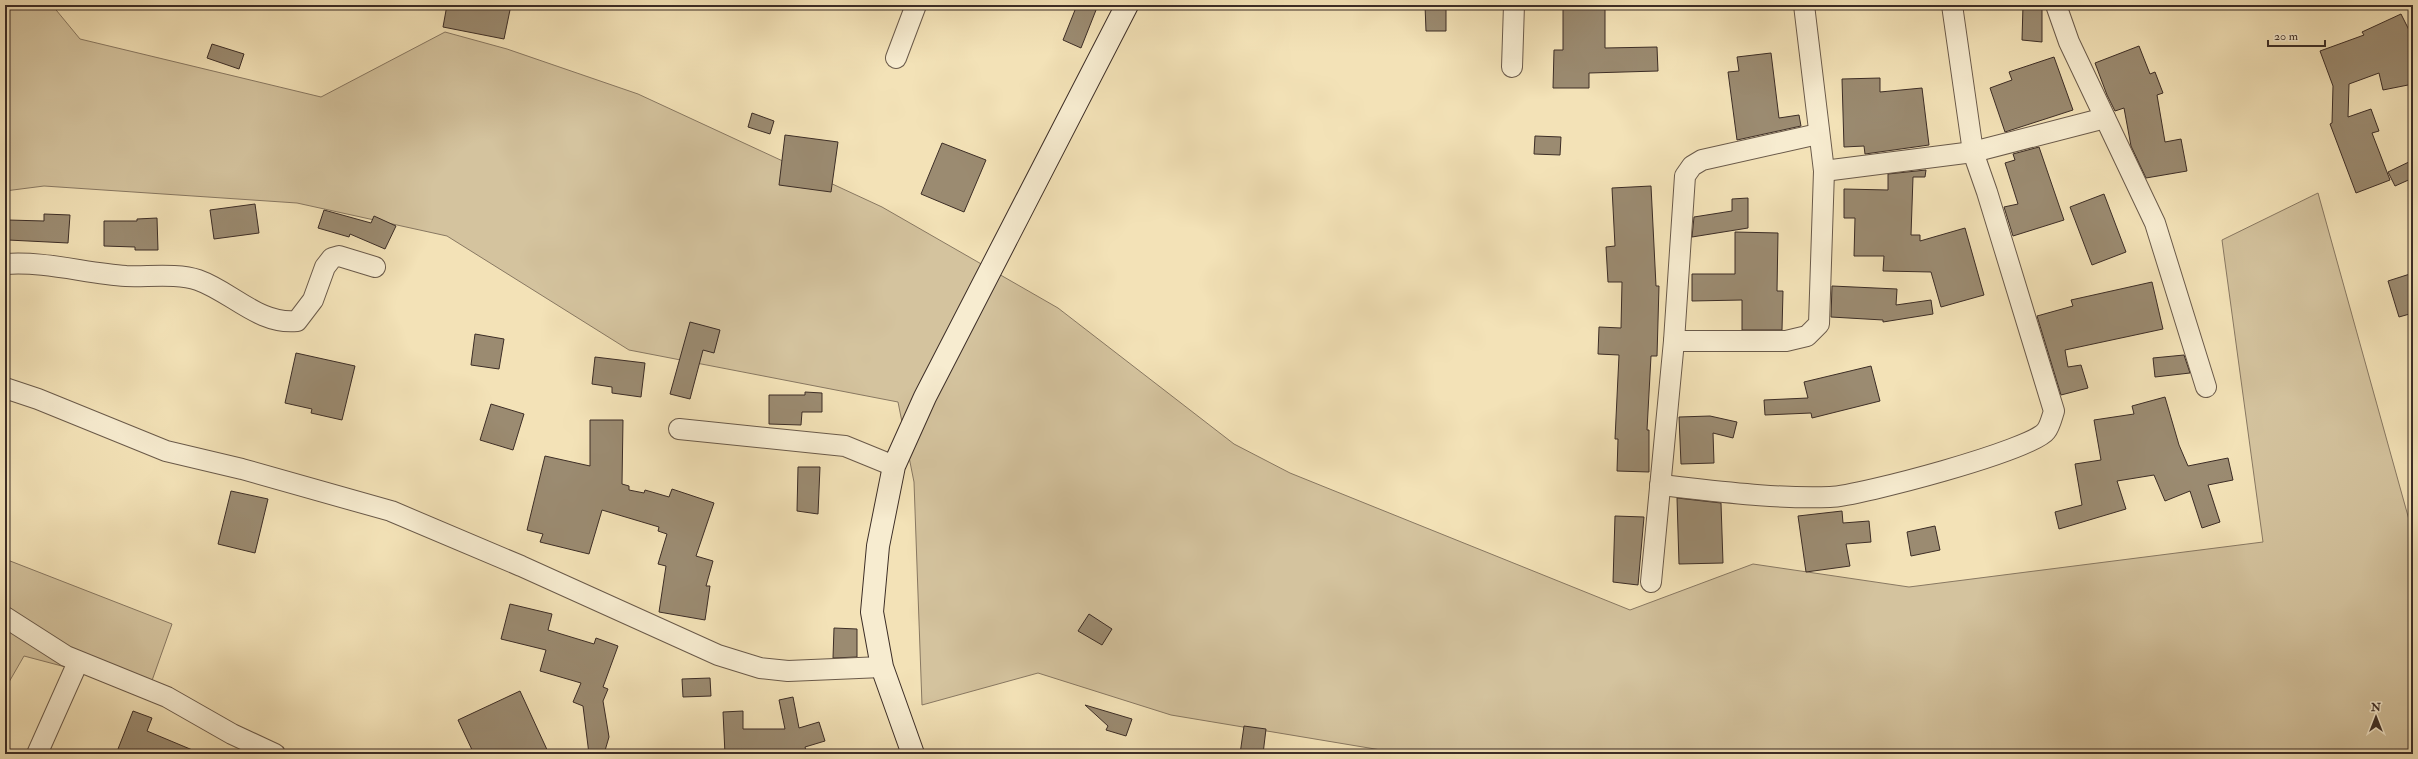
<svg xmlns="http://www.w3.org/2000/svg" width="2418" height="759" viewBox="0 0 2418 759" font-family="'IM FELL Double Pica',serif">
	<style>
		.green { fill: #d4c39e; stroke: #887862 }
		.building { fill: #9b8b71; stroke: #3c2d26 }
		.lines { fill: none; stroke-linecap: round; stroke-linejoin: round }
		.street-casing { stroke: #6a5a4a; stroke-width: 22 }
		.secondary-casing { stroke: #3c2d26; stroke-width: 24 }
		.street { stroke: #f7ecd0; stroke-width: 20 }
		.secondary { stroke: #f7ecd0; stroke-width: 22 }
	</style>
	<rect width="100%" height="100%" fill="#f3e2b7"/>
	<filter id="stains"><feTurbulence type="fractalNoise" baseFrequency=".005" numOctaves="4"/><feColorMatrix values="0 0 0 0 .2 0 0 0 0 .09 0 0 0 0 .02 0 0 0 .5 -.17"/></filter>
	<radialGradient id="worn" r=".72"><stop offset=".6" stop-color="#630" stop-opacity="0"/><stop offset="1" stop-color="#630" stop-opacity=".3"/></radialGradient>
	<g class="green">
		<path d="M5 5H52L80 39 321 97 445 32 507 49 638 94 882 207 1058 308 1234 444 1290 473 1630 610 1753 564 1909 587 2263 542 2222 240 2318 193 2413 534V754H1405L1171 715 1038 673 922 705 914 482 898 402 629 350 447 236 297 203 44 186 5 191Z"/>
		<path d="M5 559 172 624 149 689 24 656 5 689Z"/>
	</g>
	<g class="building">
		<path d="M447 5H511L504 39 443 27Z"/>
		<path d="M1077 5H1098L1081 48 1063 40Z"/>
		<path d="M1425 5H1446V31H1426Z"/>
		<path d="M1563 5H1605V48L1657 47 1658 71 1589 73V88H1553L1554 50H1563Z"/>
		<path d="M2023 5H2042V42L2022 40Z"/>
		<path d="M2401 14 2413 38V84L2383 90 2379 73 2349 84 2348 117 2371 109 2379 131 2372 133 2390 180 2356 193 2330 124 2332 123 2333 86 2320 51 2364 35 2362 32Z"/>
		<path d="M212 44 244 54 239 69 207 58Z"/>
		<path d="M2139 46 2150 74 2155 72 2163 93 2157 95 2165 142 2181 139 2187 171 2146 178 2131 146 2124 108 2115 111 2107 95 2095 63Z"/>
		<path d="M1771 53 1779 118 1799 115 1801 126 1737 140 1728 72 1739 71 1737 57Z"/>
		<path d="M2054 57 2073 110 2005 132 1990 88 2012 80 2009 72Z"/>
		<path d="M1880 78V92L1922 88 1929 145 1865 154 1864 146 1844 147 1842 79Z"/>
		<path d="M752 113 774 121 770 134 748 127Z"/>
		<path d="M785 135 838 142 831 192 779 185Z"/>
		<path d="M1535 136 1561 137 1560 155 1534 154Z"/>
		<path d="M942 143 986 160 964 212 921 194Z"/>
		<path d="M2039 147 2064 220 2013 236 2004 207 2018 204 2005 163 2015 160 2013 154Z"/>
		<path d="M2413 160V178L2395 186 2388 172Z"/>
		<path d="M1926 170 1925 177H1913L1911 235H1920V241L1965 228 1984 295 1941 307 1931 272 1883 271 1884 256H1854L1855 218H1844V189L1888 190V174Z"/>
		<path d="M1651 186 1656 286H1659L1657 356H1651L1647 430H1649V472L1617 471 1618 439H1615L1619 355 1598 354 1599 327 1621 328 1622 282H1608L1606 247 1615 246 1612 188Z"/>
		<path d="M2104 194 2126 252 2092 265 2070 207Z"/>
		<path d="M1748 198V228L1692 237 1694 217 1732 211V199Z"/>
		<path d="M255 204 259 233 214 239 210 210Z"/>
		<path d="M324 210 371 223 374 216 396 226 385 249 350 234 349 237 318 228Z"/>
		<path d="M44 214 70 215 68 243 8 240V220L44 221Z"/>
		<path d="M157 218 158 250H135V247L104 246V221H137V219Z"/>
		<path d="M1735 232 1778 233 1777 291H1783L1782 330H1742V300L1692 301V274H1735Z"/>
		<path d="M2413 273V313L2399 317 2388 281Z"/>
		<path d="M2152 282 2163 329 2065 350 2068 367 2081 365 2088 388 2061 395 2037 316 2073 306 2071 300Z"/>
		<path d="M1832 286 1897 289 1896 305 1931 300 1933 314 1883 322V320L1831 317Z"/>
		<path d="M690 322 720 330 714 353 703 350 690 399 670 394Z"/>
		<path d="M475 334 504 339 499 369 471 365Z"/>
		<path d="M296 353 355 366 342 420 311 413 312 409 285 403Z"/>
		<path d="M2184 355 2190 373 2155 377 2153 358Z"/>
		<path d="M595 357 645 363 641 397 612 393V387L592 384Z"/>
		<path d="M1871 366 1880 401 1812 418 1811 413 1765 415 1764 400 1808 398 1804 382Z"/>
		<path d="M805 392 822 393V412H802L801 425 769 424V395H805Z"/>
		<path d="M2165 397 2179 445 2188 466 2228 458 2233 480 2208 485 2220 522 2202 528 2190 491 2165 501 2154 475 2117 481 2126 509 2059 529 2055 512 2082 505 2075 464 2101 460 2094 420 2134 414 2132 406Z"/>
		<path d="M491 404 524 414 513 450 480 440Z"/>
		<path d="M1710 416 1737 422 1733 438 1713 433 1714 463 1681 464 1679 417Z"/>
		<path d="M590 420H623L622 484 629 486V490L644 493 645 490 669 497 672 489 714 503 696 556 713 561 706 586H710L705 620 659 612 666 566 658 564 667 534 658 531 659 527 602 510 589 554 540 542 543 534 527 530 545 456 590 466Z"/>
		<path d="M798 467H820L818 514 797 511Z"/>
		<path d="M231 491 268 499 255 553 218 544Z"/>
		<path d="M1677 498 1721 503 1723 563 1679 564Z"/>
		<path d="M1842 511 1843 523 1869 521 1871 542 1846 544 1850 566 1806 572 1798 516Z"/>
		<path d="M1615 516 1644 517 1638 585 1613 582Z"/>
		<path d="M1935 526 1940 550 1911 556 1907 532Z"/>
		<path d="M510 604 552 614 548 630 594 644 596 638 618 646 603 687 608 689 603 701 609 737 604 754H589L583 706 573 702 581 683 540 671 546 650 501 639Z"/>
		<path d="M1089 614 1112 629 1102 645 1078 631Z"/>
		<path d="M834 628 857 629V657L833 658Z"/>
		<path d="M710 678 711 696 683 697 682 679Z"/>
		<path d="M520 691 549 754H474L458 720Z"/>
		<path d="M793 697 799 728 819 722 825 741 805 747 807 754H725L723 712 743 711V729H785L779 700Z"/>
		<path d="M1085 705 1132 719 1126 736 1106 730 1108 726Z"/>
		<path d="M133 711 152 718 147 731 202 754H116Z"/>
		<path d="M1244 726 1266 729 1263 754H1240Z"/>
	</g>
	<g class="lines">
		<g class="street-casing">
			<g id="street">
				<path d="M2056 5 2069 42 2155 223 2206 387"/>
				<path d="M896 58 916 5"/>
				<path d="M1512 67 1514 5"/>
				<path d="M1824 171 1973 152 2105 118"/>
				<path d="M5 264C45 261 85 273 126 276 147 277 178 273 198 280 232 292 259 325 297 321L313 300 325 267 332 258 339 256 375 267"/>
				<path d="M1674 341H1786L1807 336 1819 324 1824 171 1804 5"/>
				<path d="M5 388 38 399 166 451 242 469 391 511 521 566 718 655 760 668 788 671 882 667"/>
				<path d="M679 429 845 446 894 466"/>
				<path d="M1660 485C1717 491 1773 499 1830 497 1859 496 2033 450 2046 431 2050 426 2052 417 2054 411L1987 192 1973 152 1952 5"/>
				<path d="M1651 582 1674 341 1685 176 1692 166 1702 160 1818 134"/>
				<path d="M5 617 66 656 167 697 232 734 275 754"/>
				<path d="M37 754 78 662"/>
			</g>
		</g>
		<g class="secondary-casing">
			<path id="secondary" d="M913 754 882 667 872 612 878 546 894 466 925 397 1127 5"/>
		</g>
		<use href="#street" class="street"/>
		<use href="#secondary" class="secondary"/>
	</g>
	<rect width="2418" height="759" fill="none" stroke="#f3e2b7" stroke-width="20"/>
	<rect x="6" y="6" width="2406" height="747" fill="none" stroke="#3c2d26" stroke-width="2"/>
	<rect x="10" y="10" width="2398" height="739" fill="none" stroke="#3c2d26"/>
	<g transform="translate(2376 717)" stroke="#f7ecd0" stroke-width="3" paint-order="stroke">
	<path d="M0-3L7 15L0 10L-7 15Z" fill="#3c2d26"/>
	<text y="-6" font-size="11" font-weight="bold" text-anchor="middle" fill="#3c2d26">N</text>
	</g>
	<path d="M2268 40v6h57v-6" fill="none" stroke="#3c2d26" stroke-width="2"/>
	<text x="2274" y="40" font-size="12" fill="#3c2d26" stroke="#f7ecd0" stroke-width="3" paint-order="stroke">20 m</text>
	<rect width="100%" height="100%" filter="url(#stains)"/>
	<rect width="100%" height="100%" fill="url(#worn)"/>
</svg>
